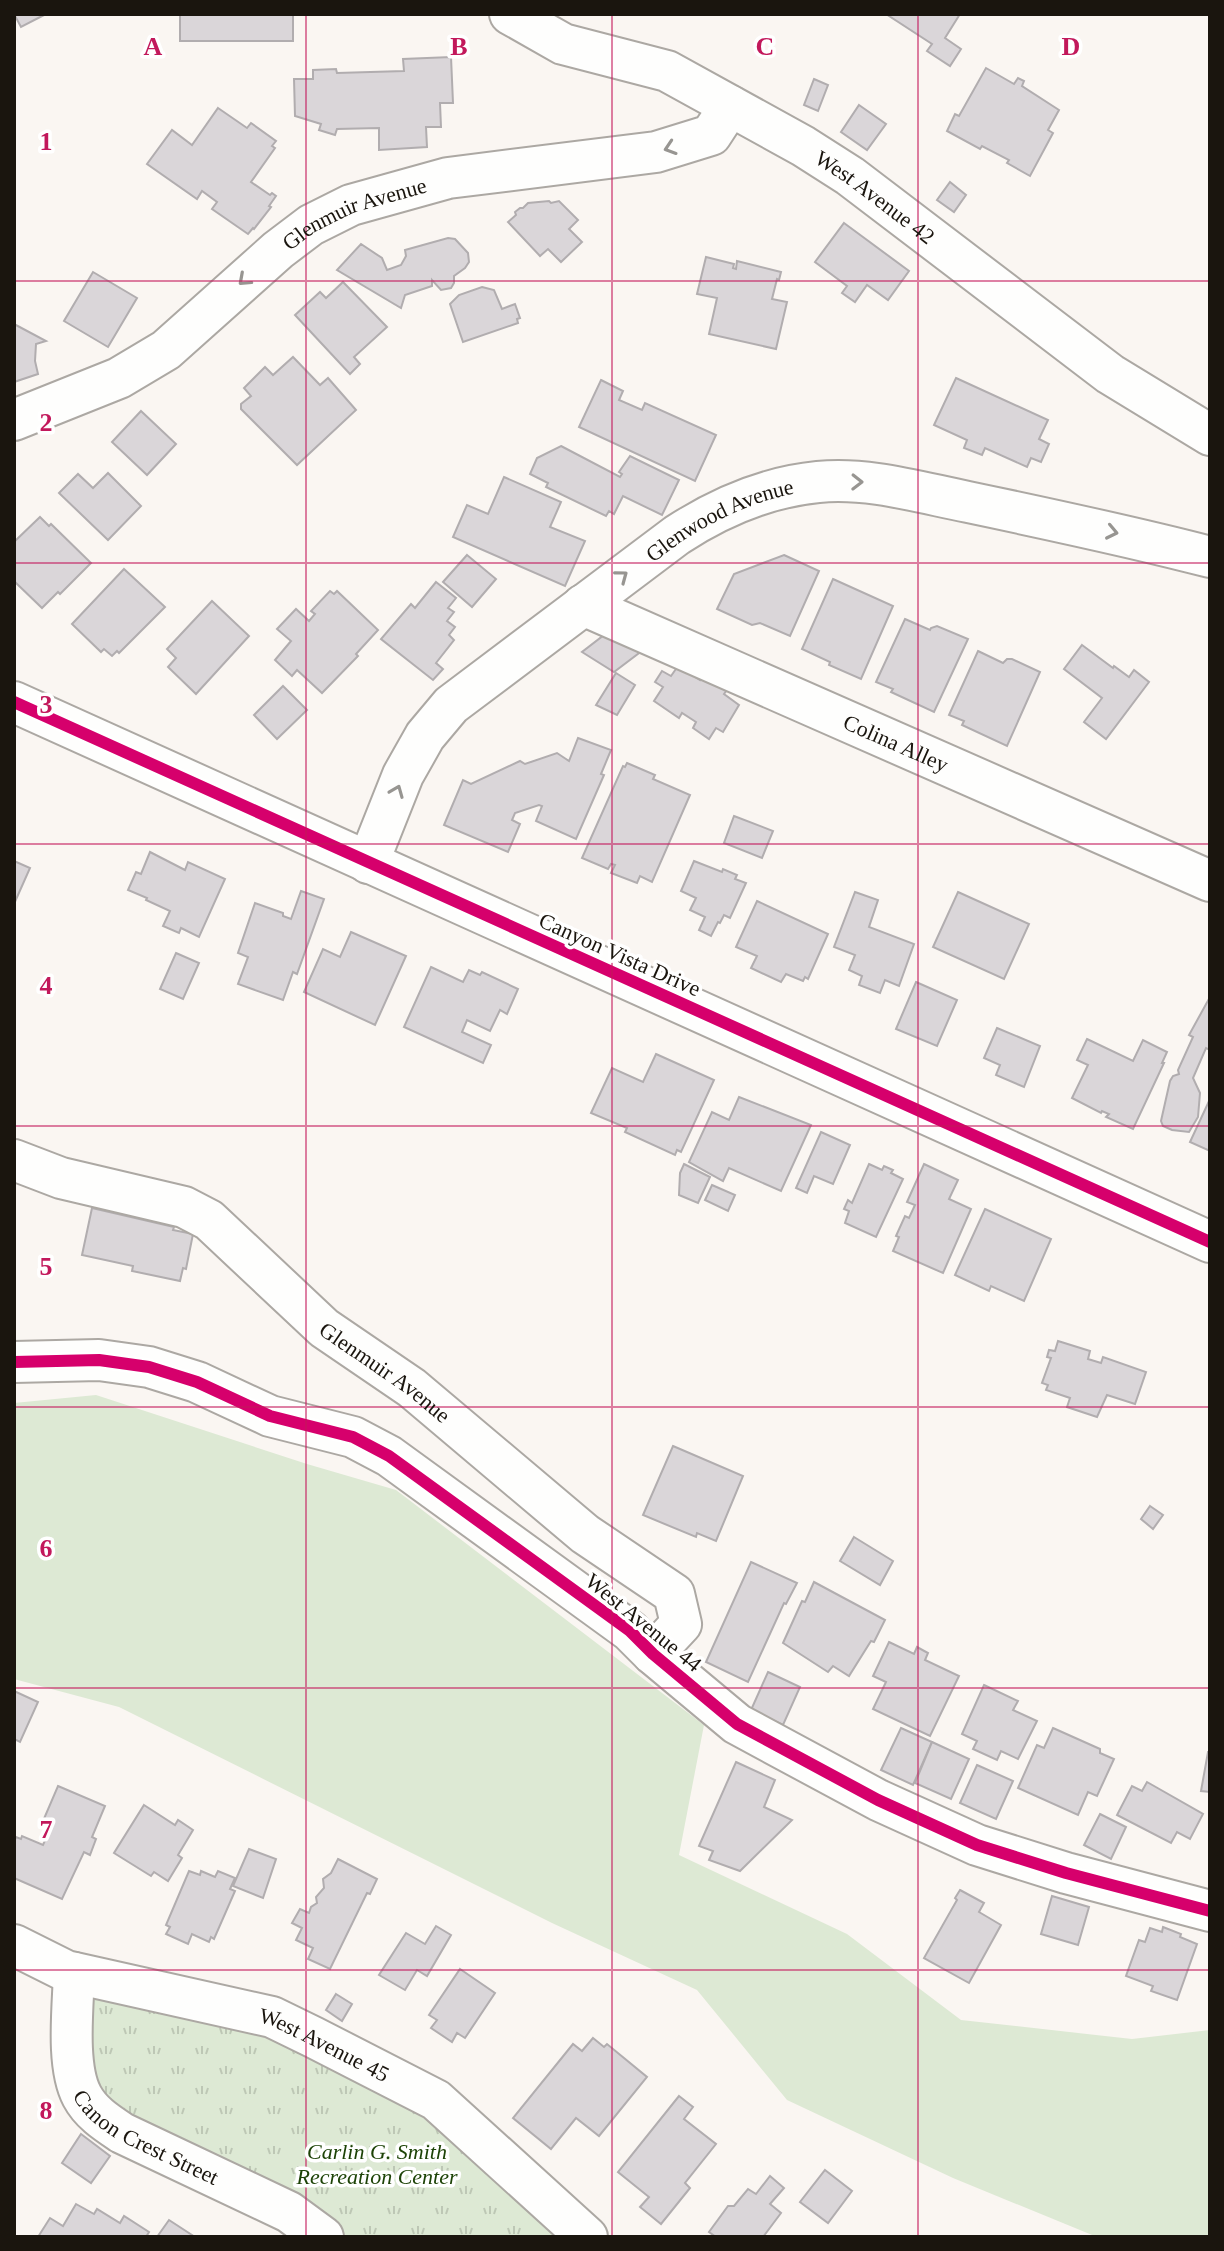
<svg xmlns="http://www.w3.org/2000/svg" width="1224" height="2251" viewBox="0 0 1224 2251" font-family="Georgia,serif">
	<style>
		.grass { fill: #dde9d4 }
		.park { fill: url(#park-tufts) }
		.building { fill: #dad6d9; stroke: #b1adaf; stroke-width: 2 }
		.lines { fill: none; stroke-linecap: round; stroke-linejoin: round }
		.street-casing { stroke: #aca8a3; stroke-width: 44 }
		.street { stroke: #fefefd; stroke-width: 40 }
		.cycleway-casing { stroke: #fff; stroke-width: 17 }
		.cycleway { stroke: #d6006c; stroke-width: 12 }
		.oneway { stroke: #979591 }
		.grid { fill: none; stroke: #c2185b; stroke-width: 2; stroke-opacity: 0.55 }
		.labels { text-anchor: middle; stroke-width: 7; stroke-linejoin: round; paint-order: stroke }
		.street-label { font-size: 22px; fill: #1a150e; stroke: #fff }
		.park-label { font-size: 22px; font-style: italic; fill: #1d4307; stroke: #fff }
		.grid-label { font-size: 26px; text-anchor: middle; font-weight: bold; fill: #c2185b; stroke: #fff; stroke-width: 7; stroke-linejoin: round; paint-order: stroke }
	</style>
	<defs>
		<pattern id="park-tufts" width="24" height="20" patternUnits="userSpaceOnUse" patternTransform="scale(2)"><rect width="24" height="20" fill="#dde9d4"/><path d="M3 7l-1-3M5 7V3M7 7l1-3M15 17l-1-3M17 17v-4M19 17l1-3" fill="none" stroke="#bdc7b5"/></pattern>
	</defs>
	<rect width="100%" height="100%" fill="#faf6f2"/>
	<path class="grass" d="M96 1395 307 1464 396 1490 704 1725 679 1855 847 1934 961 2020 1132 2039 1210 2030V2237H1097L953 2178 787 2100 697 1990 552 1923 119 1707 14 1679V1403Z"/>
	<path class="park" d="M83 1990 278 2033 427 2109 571 2237H347L337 2225 137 2129 90 2085Z"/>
	<g class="building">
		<path d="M14 14H46L21 27Z"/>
		<rect x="180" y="14" width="113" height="27"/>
		<path d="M886 14H960L945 38 961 49 950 66 927 51 932 44Z"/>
		<path d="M451 57 453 103H440L441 127H426L427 147 379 150V128L337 129 335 135 319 130 321 124 295 116 294 79H313V70L336 69 337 73 404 71 403 59Z"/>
		<path d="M986 68 1014 84 1018 78 1024 81 1022 86 1059 110 1048 130 1053 133 1030 176 1007 163 1009 160 982 146 980 149 947 131 955 114 959 116Z"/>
		<path d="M814 79 828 85 818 111 804 105Z"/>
		<path d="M859 105 886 124 867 150 841 132Z"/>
		<path d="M218 108 247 128 251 123 276 141 272 146 275 148 251 182 270 195 272 193 276 196 269 206 271 207 254 229 253 228 248 234 212 209 217 202 202 191 197 199 147 164 172 130 192 145Z"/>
		<path d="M950 182 966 195 954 212 937 200Z"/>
		<path d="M549 201 551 203 559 201 578 220 569 229 582 242 561 262 548 249 540 256 508 222 516 215 515 212 520 208H523L528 203Z"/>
		<path d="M844 223 909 271 888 300 867 285 855 302 842 293 847 286 815 262Z"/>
		<path d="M448 238 455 239 468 253 469 262 465 268 454 276V283L451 288 441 290 432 280V286L405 295 401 308 337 270 361 244 382 258 387 270 401 265 406 256 405 250Z"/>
		<path d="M706 257 734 264 733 268 736 269 737 261 781 272 779 280 777 279 772 299 787 302 776 349 709 334 717 298 697 294Z"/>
		<path d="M93 272 137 298 108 347 64 321Z"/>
		<path d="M343 282 387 327 354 357 360 364 350 374 295 315 320 292 326 298Z"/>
		<path d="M482 287 494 290 502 309 515 304 520 318 517 319 518 323 463 342 450 304 459 295Z"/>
		<path d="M14 324 46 341 36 344 35 361 38 374 14 382Z"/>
		<path d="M293 357 320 385 328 378 356 410 297 465 241 409V404L251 396 244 388 265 367 273 375Z"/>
		<path d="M956 378 1048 420 1039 439 1049 444 1041 462 1031 458 1027 467 985 448 982 455 964 448 967 440 934 425Z"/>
		<path d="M601 380 623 391 619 400 642 410 645 403 716 435 695 481 579 427Z"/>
		<path d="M141 411 176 444 147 475 112 442Z"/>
		<path d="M561 446 620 477 622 474 619 472 630 456 679 480 662 515 623 496 614 514 609 511 606 516 546 487 548 483 530 474 537 458Z"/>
		<path d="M108 473 141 506 108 540 59 493 78 474 93 488Z"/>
		<path d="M504 477 561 502 550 527 585 541 565 586 453 537 467 505 488 514Z"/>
		<path d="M40 517 49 526 51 524 91 563 60 594 58 592 42 608 14 581V542Z"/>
		<path d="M467 555 496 579 472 607 443 582Z"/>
		<path d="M784 555 819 571 790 636 760 623 752 625 717 609 734 574Z"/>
		<path d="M124 569 165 607 119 653 117 651 112 656 104 649 101 652 72 624Z"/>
		<path d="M833 579 893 606 861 679 829 665 830 662 802 649Z"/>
		<path d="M436 582 456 598 448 608 454 612 447 621 455 627 449 635 454 640 436 663 443 669 433 680 381 639 411 604 415 608Z"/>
		<path d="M330 591 334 594 337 591 378 630 356 654 358 656 322 693 297 670 292 676 275 660 291 641 277 629 296 609 309 621 315 614 311 611Z"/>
		<path d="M212 601 249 636 196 694 168 667 176 658 167 649Z"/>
		<path d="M905 619 930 630 931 628 937 626 968 639 934 712 891 692 893 689 876 682Z"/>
		<path d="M608 632 647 647 614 672 582 652Z"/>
		<path d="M1082 645 1113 668 1114 666 1129 677 1134 670 1149 682 1106 739 1084 722 1102 698 1064 669Z"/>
		<path d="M978 651 1003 663 1007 659H1012L1040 672 1007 746 962 725 964 721 949 715Z"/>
		<path d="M678 666 700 680 702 676 727 690 724 694 739 705 723 732 716 728 709 739 693 728 696 722 682 713 679 718 654 701 663 687 655 682 662 671 671 676Z"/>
		<path d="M616 673 635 685 617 715 596 705Z"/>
		<path d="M283 686 307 710 277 739 254 715Z"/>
		<path d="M578 738 611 750 601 774 604 775 576 839 536 821 542 806 539 805 515 813 512 820 520 824 508 852 444 825 463 780 471 784 520 761 525 764 557 753 569 761Z"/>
		<path d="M627 763 655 775 653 779 690 795 652 882 640 876 637 883 611 873 615 865 611 864 608 869 582 858 623 766 625 767Z"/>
		<path d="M734 816 773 831 762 858 724 843Z"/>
		<path d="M150 852 185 870 188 862 225 879 199 937 181 928 179 933 163 926 170 911 146 900 147 898 128 890 136 872 141 874Z"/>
		<path d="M14 861 30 868 14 904Z"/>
		<path d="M694 861 722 872 723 869 737 875 735 879 746 883 730 918 724 915 720 923 718 922 711 936 699 930 705 917 690 910 696 898 681 891Z"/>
		<path d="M301 891 324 899 297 974 293 972 283 1000 238 984 248 957 238 953 255 903 283 913V916L291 919Z"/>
		<path d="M855 892 878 900 869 927 914 944 899 986 885 980 880 993 859 985 862 976 849 970 855 955 834 947Z"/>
		<path d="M958 892 1029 924 1004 979 933 947Z"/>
		<path d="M757 901 828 934 808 979 805 977 803 981 786 974 781 982 751 968 757 956 736 947Z"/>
		<path d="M351 932 406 956 375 1025 304 992 323 949 340 957Z"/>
		<path d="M176 953 199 963 183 999 160 989Z"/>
		<path d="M431 967 463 982 469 970 480 975 482 972 518 989 507 1014 500 1010 490 1031 467 1020 462 1032 491 1045 483 1063 404 1027Z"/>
		<path d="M916 982 957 1000 937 1046 896 1029Z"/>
		<path d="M1210 997V1050L1206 1048 1193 1078 1200 1093 1198 1117 1189 1132 1172 1130 1163 1126 1161 1121 1170 1081 1173 1076 1179 1074 1178 1070 1193 1037 1189 1035Z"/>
		<path d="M997 1028 1040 1046 1024 1087 996 1075 1000 1065 984 1058Z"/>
		<path d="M1087 1039 1133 1061 1143 1040 1167 1052 1162 1063H1164L1133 1129 1106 1117 1109 1114 1102 1111 1101 1113 1072 1098 1088 1065 1077 1060Z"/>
		<path d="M656 1054 714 1080 681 1152 677 1150 675 1155 625 1132 627 1128 591 1113 612 1068 643 1082Z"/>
		<path d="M739 1097 811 1125 781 1191 729 1168 723 1181 689 1162 712 1112 729 1120Z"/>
		<path d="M1210 1099V1151L1190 1142Z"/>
		<path d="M821 1132 850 1145 833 1184 814 1176 807 1193 796 1188Z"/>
		<path d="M684 1164 710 1177 698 1203 679 1195 680 1173Z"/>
		<path d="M869 1164 882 1170 884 1166 893 1170 891 1173 903 1179 876 1237 845 1223 849 1211 844 1209 848 1200 852 1203Z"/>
		<path d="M924 1164 958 1180 949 1199 971 1209 943 1273 893 1251 899 1237 896 1236 905 1216 909 1218 915 1205 907 1202Z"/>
		<path d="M712 1185 735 1195 728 1211 705 1200Z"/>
		<path d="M92 1208 174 1227 173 1230 193 1234 186 1269 183 1268 180 1281 132 1271 133 1266 82 1255Z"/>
		<path d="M985 1209 1051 1239 1024 1301 991 1286 989 1291 955 1275Z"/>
		<path d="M1058 1341 1090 1351 1088 1359 1101 1363 1103 1357 1146 1372 1135 1404 1107 1395 1097 1417 1067 1407 1070 1398 1046 1390 1048 1385 1042 1383 1051 1358 1047 1357 1049 1350 1055 1351Z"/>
		<path d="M673 1446 743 1476 716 1541 697 1533 696 1537 643 1515Z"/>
		<path d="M1150 1506 1163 1515 1153 1529 1141 1519Z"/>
		<path d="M854 1537 893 1561 880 1585 840 1561Z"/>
		<path d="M751 1562 797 1583 786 1604 784 1603 748 1682 706 1662Z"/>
		<path d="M814 1582 885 1620 874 1642 871 1641 849 1676 833 1666 828 1672 783 1643 802 1601 805 1602Z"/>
		<path d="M889 1642 914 1654 917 1647 928 1653 925 1660 959 1676 930 1736 873 1709 886 1682 873 1676Z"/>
		<path d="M768 1672 800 1687 783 1725 751 1710Z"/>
		<path d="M984 1685 1018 1701 1013 1710 1037 1721 1018 1759 1001 1751 997 1760 973 1749 977 1741 962 1734Z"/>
		<path d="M14 1691 38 1702 20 1742 14 1739Z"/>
		<path d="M901 1728 932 1742 913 1785 881 1770Z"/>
		<path d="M1053 1728 1100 1749V1753L1114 1759 1097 1796 1088 1792 1078 1815 1018 1788 1037 1745 1044 1748Z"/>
		<path d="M932 1742 969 1759 951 1799 915 1783Z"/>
		<path d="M1208 1752H1210V1792L1201 1791Z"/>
		<path d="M736 1762 775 1780 764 1807 792 1820 740 1871 709 1860 713 1851 699 1846Z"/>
		<path d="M977 1765 1013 1781 996 1819 960 1803Z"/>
		<path d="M1147 1782 1203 1814 1190 1839 1177 1832 1171 1843 1117 1815 1132 1786 1142 1791Z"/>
		<path d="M58 1786 105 1806 92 1837 96 1839 90 1855 84 1852 62 1899 14 1878V1842L16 1837 21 1839 22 1836 43 1845 52 1825 43 1821Z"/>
		<path d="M144 1805 175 1825 178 1820 193 1830 178 1855 182 1858 168 1881 154 1872 151 1876 114 1853Z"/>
		<path d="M1100 1814 1126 1827 1111 1859 1084 1845Z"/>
		<path d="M249 1849 276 1859 263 1898 233 1886Z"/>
		<path d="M338 1859 377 1879 370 1894 367 1893 330 1969 308 1959 313 1948 296 1940 302 1928 292 1923 300 1909 309 1913 311 1907 317 1903 316 1897 324 1888 323 1879 331 1873Z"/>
		<path d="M189 1871 200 1875 201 1871 215 1877 218 1871 235 1878 230 1889 235 1891 214 1939 211 1937 209 1942 192 1934 188 1944 166 1934 170 1927 166 1925Z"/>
		<path d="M960 1890 984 1903 979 1912 1001 1925 969 1983 924 1958 957 1900 955 1898Z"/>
		<path d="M1052 1896 1089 1907 1078 1945 1041 1934Z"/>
		<path d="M436 1926 451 1935 427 1976 417 1970 405 1990 379 1975 406 1933 425 1944Z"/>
		<path d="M1163 1927 1181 1934 1180 1937 1197 1944 1177 2000 1151 1991 1153 1986 1126 1976 1139 1940 1145 1942 1150 1928 1162 1932Z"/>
		<path d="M460 1969 495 1993 465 2038 457 2033 452 2042 431 2028 437 2020 429 2015Z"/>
		<path d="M336 1994 352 2004 342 2021 326 2010Z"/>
		<path d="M593 2038 604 2047 607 2044 647 2077 599 2136 576 2118 551 2149 513 2118 573 2044 582 2051Z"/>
		<path d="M679 2096 693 2107 684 2119 716 2144 685 2183 690 2188 661 2224 640 2207 649 2197 618 2172Z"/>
		<path d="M81 2134 110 2156 91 2183 62 2163Z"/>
		<path d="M825 2170 852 2191 828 2223 800 2202Z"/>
		<path d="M770 2176 784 2188 770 2204 781 2213 763 2237H716L709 2232 728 2206H734L748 2189 756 2194Z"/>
		<path d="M76 2204 94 2214 97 2209 120 2223 124 2216 149 2232 146 2237H38L50 2218 63 2226Z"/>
		<path d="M169 2220 195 2237H157Z"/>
	</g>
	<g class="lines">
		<g class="street-casing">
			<g id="street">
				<path id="s1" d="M510 14 563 44 667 71 803 146 850 176 1110 374 1210 435"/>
				<path id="s2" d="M14 420 119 378 166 350 278 250 311 225 351 205 448 178 656 152 711 135 730 106"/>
				<path id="s3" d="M583 605 1210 881"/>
				<path d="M14 702 1210 1242"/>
				<path id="s4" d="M368 863 403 775 425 736 451 705 677 535C720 507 767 487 818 482 868 477 918 492 968 502 1049 519 1130 536 1210 557"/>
				<path id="s5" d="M14 1160 61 1178 184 1207 209 1220 324 1328 412 1388 585 1534 674 1594 681 1624 653 1654"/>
				<path d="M14 1362 99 1360 149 1367 197 1382 270 1416 353 1437 389 1456 630 1631 653 1654 737 1724 878 1800 977 1845 1066 1873 1210 1911"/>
				<path id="s6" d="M14 1945 66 1971 272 2017 313 2037 436 2100 587 2237"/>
				<path id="s7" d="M74 1973C73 2007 66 2066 82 2096 91 2113 107 2123 122 2133L289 2212 323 2237"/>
			</g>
		</g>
		<use href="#street" class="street"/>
		<g class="cycleway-casing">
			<g id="cycleway">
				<path d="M14 702 1210 1242"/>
				<path d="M14 1362 99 1360 149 1367 197 1382 270 1416 353 1437 389 1456 630 1631 653 1654 737 1724 878 1800 977 1845 1066 1873 1210 1911"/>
			</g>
		</g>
		<use href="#cycleway" class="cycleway"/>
	</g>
	<defs><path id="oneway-chevron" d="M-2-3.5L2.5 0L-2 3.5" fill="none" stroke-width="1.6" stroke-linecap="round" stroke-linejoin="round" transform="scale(2)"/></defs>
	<g class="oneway">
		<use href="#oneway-chevron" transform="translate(670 148) rotate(162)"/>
		<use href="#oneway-chevron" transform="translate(244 280) rotate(138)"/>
		<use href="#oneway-chevron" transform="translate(857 482) rotate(1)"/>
		<use href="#oneway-chevron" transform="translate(1112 532) rotate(12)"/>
		<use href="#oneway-chevron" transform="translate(622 576) rotate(-37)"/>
		<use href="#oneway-chevron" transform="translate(397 791) rotate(-68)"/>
	</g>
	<path class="grid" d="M306 14V2237M612 14V2237M918 14V2237M14 281H1210M14 563H1210M14 844H1210M14 1126H1210M14 1407H1210M14 1688H1210M14 1970H1210"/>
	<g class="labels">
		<g class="street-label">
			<text dy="8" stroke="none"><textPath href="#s1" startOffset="412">West Avenue 42</textPath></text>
			<text dy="8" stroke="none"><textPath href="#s2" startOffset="404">Glenmuir Avenue</textPath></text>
			<text dy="8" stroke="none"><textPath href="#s4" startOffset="508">Glenwood Avenue</textPath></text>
			<text dy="8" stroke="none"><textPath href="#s3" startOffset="342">Colina Alley</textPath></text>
			<text transform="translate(620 954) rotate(24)" y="8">Canyon Vista Drive</text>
			<text dy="8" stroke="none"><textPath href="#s5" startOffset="438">Glenmuir Avenue</textPath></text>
			<text transform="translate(644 1622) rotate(39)" y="8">West Avenue 44</text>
			<text dy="8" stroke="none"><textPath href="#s6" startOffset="328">West Avenue 45</textPath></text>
			<text dy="8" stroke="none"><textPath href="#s7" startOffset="202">Canon Crest Street</textPath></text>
		</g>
		<g class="park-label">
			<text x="377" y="2159">Carlin G. Smith<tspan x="377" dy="25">Recreation Center</tspan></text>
		</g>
	</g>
	<g class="grid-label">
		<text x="153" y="55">A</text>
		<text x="459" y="55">B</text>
		<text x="765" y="55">C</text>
		<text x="1071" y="55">D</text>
		<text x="46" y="150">1</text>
		<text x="46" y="431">2</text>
		<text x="46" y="713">3</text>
		<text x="46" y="994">4</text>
		<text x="46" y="1275">5</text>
		<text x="46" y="1557">6</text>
		<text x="46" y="1838">7</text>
		<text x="46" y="2119">8</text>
	</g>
	<rect width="1224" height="2251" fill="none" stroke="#1a150e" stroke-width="32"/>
</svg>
